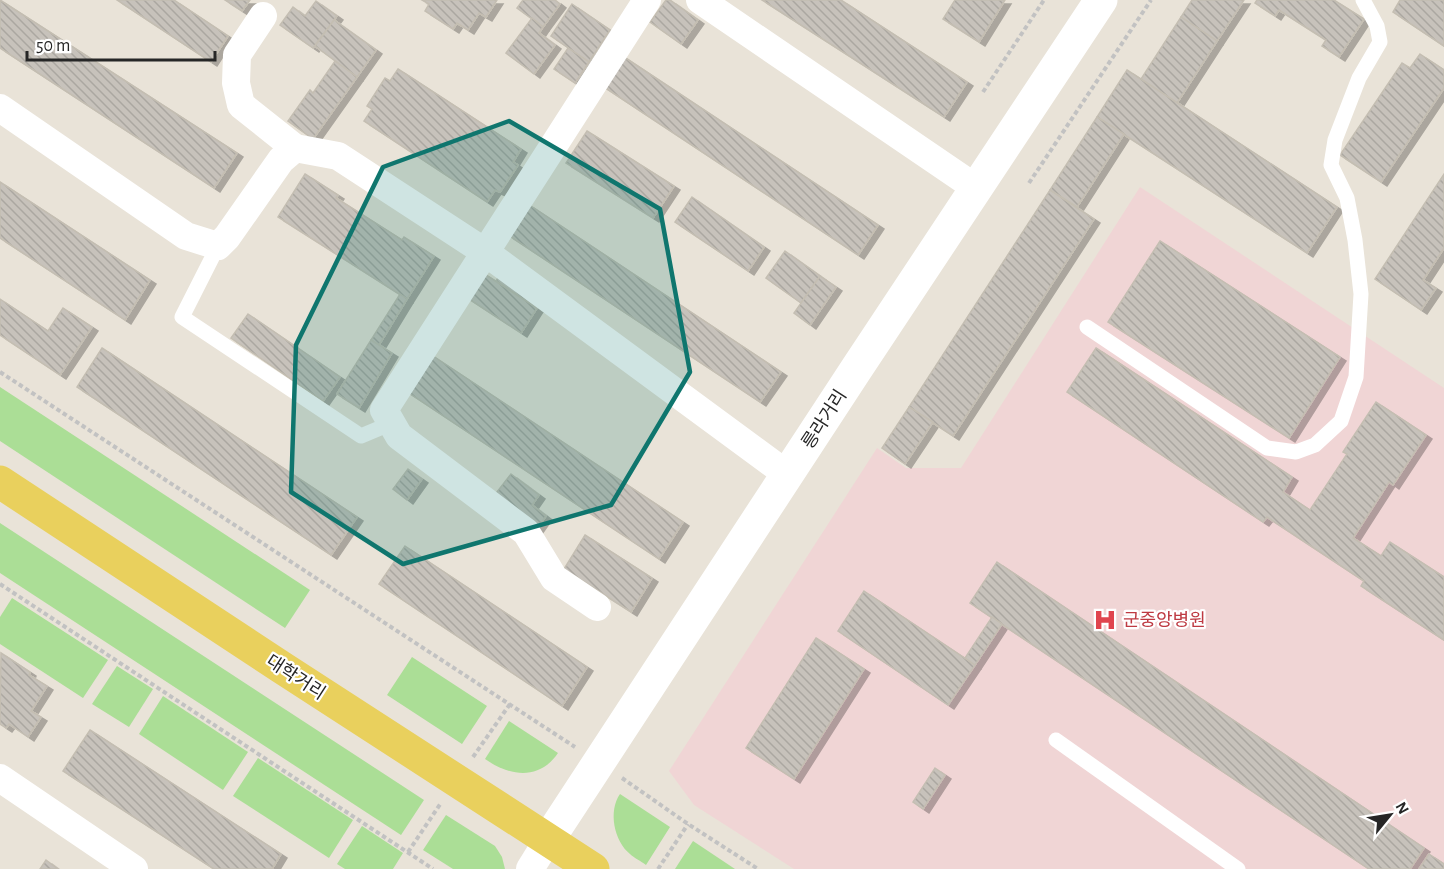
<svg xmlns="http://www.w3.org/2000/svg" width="1444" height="869" viewBox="0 0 1444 869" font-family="'Alegreya Sans','Noto Sans KR',sans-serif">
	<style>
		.medical { fill: #f0d5d5 }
		.grass { fill: #abde96 }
		.building { fill: url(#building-back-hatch); stroke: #c4beb2; stroke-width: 1.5; filter: url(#shadow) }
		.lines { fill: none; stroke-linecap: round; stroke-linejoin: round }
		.path { stroke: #c2c2c2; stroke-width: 4; stroke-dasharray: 4.5 3; stroke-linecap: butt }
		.lane { stroke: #fff; stroke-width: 15 }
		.street { stroke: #fff; stroke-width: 28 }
		.secondary { stroke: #fff; stroke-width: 33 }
		.primary { stroke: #e9d05d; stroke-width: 33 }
		.marked { fill: #0f766e; fill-opacity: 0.2; stroke: #0f766e; stroke-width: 4.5; stroke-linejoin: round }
		.labels { text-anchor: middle; stroke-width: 4.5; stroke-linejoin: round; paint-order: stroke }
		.street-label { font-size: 18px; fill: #262626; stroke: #fff }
		.health-label { font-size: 18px; fill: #be3a42; stroke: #fff; text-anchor: start }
	</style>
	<defs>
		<pattern id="building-back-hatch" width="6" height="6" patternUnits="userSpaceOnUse" patternTransform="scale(1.5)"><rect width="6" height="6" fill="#c7c2bb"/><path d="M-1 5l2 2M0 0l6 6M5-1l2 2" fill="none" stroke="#aba7a1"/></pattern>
		<filter id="shadow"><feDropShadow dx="6" dy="4" stdDeviation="0" flood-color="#0004"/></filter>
	</defs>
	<rect width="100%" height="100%" fill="#e9e3d8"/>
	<path class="medical" d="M1140 187 1444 388V869H794L694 805 669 771 877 448 906 468H961Z"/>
	<g class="grass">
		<path d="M0 387 310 590 285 628 0 441Z"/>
		<path d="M0 523 424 800 401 835 0 573Z"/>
		<path d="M12 598 108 660 83 698 0 644V617Z"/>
		<path d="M412 657 487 706 462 744 387 695Z"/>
		<path d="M117 666 153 689 129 727 92 704Z"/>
		<path d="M163 696 248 752 223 790 139 734Z"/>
		<path d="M509 721 558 753C539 781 509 776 485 759Z"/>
		<path d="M258 758 353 820 329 858 233 796Z"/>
		<path d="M620 794 670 827 646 865C641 861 634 858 630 854 614 841 608 811 620 794Z"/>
		<path d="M446 815 495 846 502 857 505 869H453L423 850Z"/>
		<path d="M362 826 403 853 393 869H345L337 864Z"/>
		<path d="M693 841 735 869H675Z"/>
	</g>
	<g class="building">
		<path d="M0 0 237 153 214 188 0 48Z"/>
		<path d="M117 0H174L228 36 211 62Z"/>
		<path d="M225 0H250L242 11Z"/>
		<path d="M422 0H497L486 17 479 13 468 30 457 23 453 29 425 11 429 4Z"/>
		<path d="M523 0H555L560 4 543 27 517 8Z"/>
		<path d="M666 0H670L698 20 681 44 650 22Z"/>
		<path d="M762 0H841L967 82 944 117Z"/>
		<path d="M955 0H1005L979 42 943 19Z"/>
		<path d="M1192 0H1244L1217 41 1181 17Z"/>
		<path d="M1257 0H1334L1364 19 1339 57 1322 46 1326 40 1279 10 1275 16 1255 3Z"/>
		<path d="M1400 0H1444V46L1393 12Z"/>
		<path d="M316 1 337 16 313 48 280 25 293 7 305 16Z"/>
		<path d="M572 4 610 30 589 62 551 36Z"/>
		<path d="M1181 17 1217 41 1177 103 1141 79Z"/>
		<path d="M532 18 543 27 539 33 555 45 534 74 506 53Z"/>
		<path d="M334 20 376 50 357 77 315 46Z"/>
		<path d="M568 48 589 62 575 83 554 69Z"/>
		<path d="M1420 54 1444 70V88L1381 182 1340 155 1402 63 1410 68Z"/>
		<path d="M621 55 878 225 858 255 601 85Z"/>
		<path d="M335 61 357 77 313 139 288 121 310 90 313 93Z"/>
		<path d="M398 69 521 149 513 162 518 165 500 192 495 190 487 202 364 121 372 109 367 106 385 78 390 81Z"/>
		<path d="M1127 70 1337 207 1307 253 1097 117Z"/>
		<path d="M1097 117 1124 134 1077 207 1050 190Z"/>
		<path d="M587 131 674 186 653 218 566 163Z"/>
		<path d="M305 174 338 195 336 198 402 240 404 237 434 256 407 299 278 217Z"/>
		<path d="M1444 174V248L1423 280 1436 288 1421 310 1375 279Z"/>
		<path d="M0 182 150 280 125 320 0 238Z"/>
		<path d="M1050 190 1094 219 953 436 909 407Z"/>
		<path d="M692 197 764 247 748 271 675 222Z"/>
		<path d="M528 204 781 372 760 402 508 235Z"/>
		<path d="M1160 241 1340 357 1289 438 1108 322Z"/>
		<path d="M785 251 820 276 801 303 766 278Z"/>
		<path d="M483 273 537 308 521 333 466 297Z"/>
		<path d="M501 273 542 300 537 308 496 281Z"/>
		<path d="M820 276 836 287 810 325 794 313Z"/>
		<path d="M400 294 407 299 379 345 371 340Z"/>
		<path d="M0 299 48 331 63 308 92 327 60 375 0 335Z"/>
		<path d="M248 314 340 377 323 401 231 338Z"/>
		<path d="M371 340 392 353 359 408 337 394Z"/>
		<path d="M102 348 357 517 331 555 77 387Z"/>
		<path d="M1096 348 1292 477 1283 492 1310 510 1347 454 1343 452 1376 402 1426 435 1393 485 1389 482 1353 538 1381 556 1390 542 1444 577V640L1361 586 1364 581 1267 517 1263 522 1067 392Z"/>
		<path d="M430 354 683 522 659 559 406 391Z"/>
		<path d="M909 407 933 422 905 464 882 448Z"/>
		<path d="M408 469 422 479 407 500 393 489Z"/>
		<path d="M511 474 539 495 532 505 546 516 536 530 493 497Z"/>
		<path d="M585 535 652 578 631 612 564 569Z"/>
		<path d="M405 546 587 667 562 706 379 584Z"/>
		<path d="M997 562 1424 848 1410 869H1369L970 603Z"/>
		<path d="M864 591 975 665 948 705 838 631Z"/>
		<path d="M992 617 1002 624 975 665 965 658Z"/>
		<path d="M816 638 864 669 794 779 746 748Z"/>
		<path d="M1 653 30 672 29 675 47 686 31 711 41 717 28 737 9 724 6 728 0 724Z"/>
		<path d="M90 730 281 854 272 869H214L63 771Z"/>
		<path d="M935 768 945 775 923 809 913 802Z"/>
		<path d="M1429 854 1444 864V869H1419Z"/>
		<path d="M46 860 58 869H40Z"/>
	</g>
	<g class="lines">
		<g class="path">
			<path d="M983 92 1044 0"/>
			<path d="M1029 183 1151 0"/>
			<path d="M0 372 575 747"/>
			<path d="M0 584 433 869"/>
			<path d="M473 757 510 704"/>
			<path d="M622 778 688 824 758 869"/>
			<path d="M408 852 441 803"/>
			<path d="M658 869 688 824"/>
		</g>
		<g class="lane">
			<path d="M218 246 182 317 361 436 392 423"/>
			<path d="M1087 327 1267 448 1296 452 1315 445 1341 421 1356 377 1361 294 1355 240 1347 198 1331 165 1335 140 1359 78 1380 42 1377 26 1363 0"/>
			<path d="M1056 740 1238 869"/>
		</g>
		<g class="street">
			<path d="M700 0 976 188"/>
			<path d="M263 16 237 55 236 83 241 105 295 148"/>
			<path d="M0 108 186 236 218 246 227 237 281 160 295 148 338 156 485 252 788 475"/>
			<path d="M597 607 554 578 526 532 399 436 384 410 647 0"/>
			<path d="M0 778 134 869"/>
			<path d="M530 869 548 840"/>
		</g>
		<path class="secondary" d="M548 840 857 368 1101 0"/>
		<path class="primary" d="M0 482 281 667 593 869"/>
	</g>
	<path class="marked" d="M509 121 660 209 690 372 611 505 403 564 291 492 296 345 383 167Z"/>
	<defs>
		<g id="hospital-bare" transform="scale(1.8)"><path d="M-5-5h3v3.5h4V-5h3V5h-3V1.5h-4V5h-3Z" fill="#e0444e" stroke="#fff" stroke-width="2.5" paint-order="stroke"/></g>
	</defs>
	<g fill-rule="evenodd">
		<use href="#hospital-bare" x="1105" y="620"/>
	</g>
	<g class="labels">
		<g class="street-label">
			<text transform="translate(824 419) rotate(-57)" y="6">릉라거리</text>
			<text transform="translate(296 677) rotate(33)" y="6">대학거리</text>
		</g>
		<g class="health-label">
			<text x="1123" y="626">군중앙병원</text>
		</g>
	</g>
	<g transform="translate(1390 815) rotate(60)" stroke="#ffffff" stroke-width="4.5" paint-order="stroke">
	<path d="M0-4.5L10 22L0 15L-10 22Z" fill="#262626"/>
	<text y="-9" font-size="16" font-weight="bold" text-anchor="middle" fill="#262626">N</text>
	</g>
	<path d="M27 51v9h188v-9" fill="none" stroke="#262626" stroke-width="3"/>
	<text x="36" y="51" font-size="18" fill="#262626" stroke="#ffffff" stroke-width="4.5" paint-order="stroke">50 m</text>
</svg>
